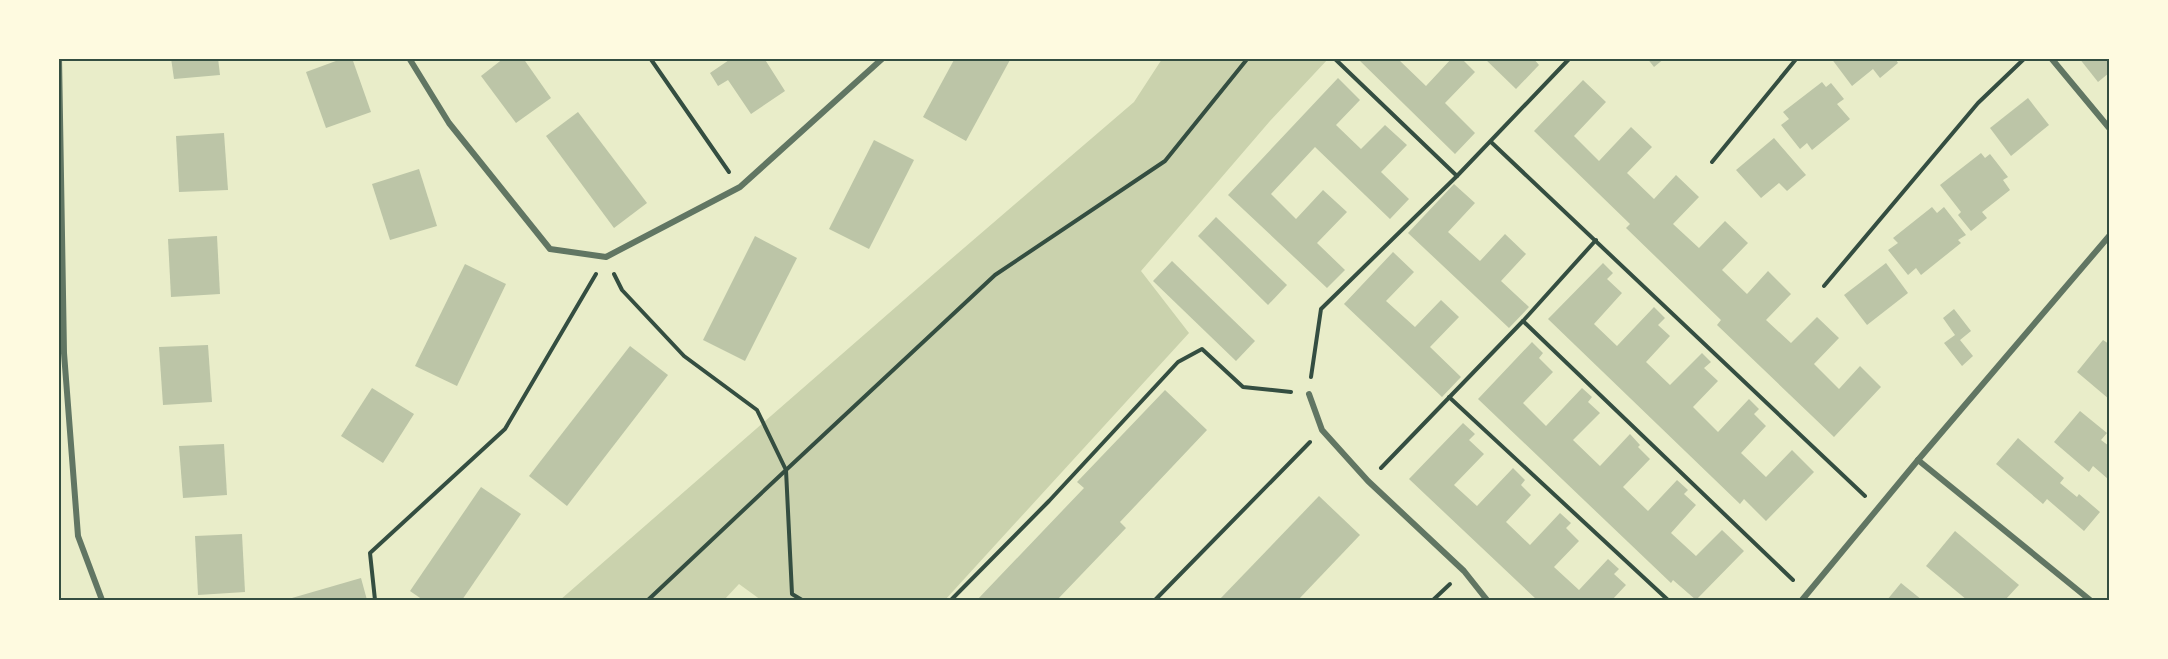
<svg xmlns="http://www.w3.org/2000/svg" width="2168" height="659" viewBox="0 0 2168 659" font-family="Signika,sans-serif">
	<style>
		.green { fill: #cad2ad }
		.building { fill: #bcc5a7 }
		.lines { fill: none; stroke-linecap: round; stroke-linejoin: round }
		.path { stroke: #344e41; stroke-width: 4 }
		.minor { stroke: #617663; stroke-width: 6 }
		.neatline { fill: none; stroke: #344e41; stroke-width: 2 }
	</style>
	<rect width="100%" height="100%" fill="#e9edc9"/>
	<path class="green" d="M1162 59H1328L1270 121 1141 271 1189 333 945 600H761L739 584 724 600H560L943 266 1134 102Z"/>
	<g class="building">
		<path d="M171 58H218L220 75 174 79Z"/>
		<path d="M344 58H352L371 112 326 128 306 72Z"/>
		<path d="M504 58H523L551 98 516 123 481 76Z"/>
		<path d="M732 58H764L785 91 751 114 728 80 718 86 710 73Z"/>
		<path d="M955 58H1011L966 141 923 117Z"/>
		<path d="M1357 58H1400L1399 60 1426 86 1452 58H1461L1475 72 1445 103 1475 133 1455 154Z"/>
		<path d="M1484 58H1533L1539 65 1516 89Z"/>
		<path d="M1647 58H1665L1654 67Z"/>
		<path d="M1831 58H1895L1898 63 1880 78 1873 69 1852 86Z"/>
		<path d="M2079 58H2109V73L2098 82Z"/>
		<path d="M1338 78 1360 100 1336 125 1361 149 1385 125 1407 145 1381 172 1409 199 1390 219 1315 147 1271 194 1296 219 1323 190 1347 212 1317 243 1345 270 1327 288 1228 195Z"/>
		<path d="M1583 80 1606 102 1574 136 1599 161 1631 127 1652 147 1627 173 1654 199 1676 175 1699 197 1673 224 1699 248 1725 221 1748 243 1722 270 1747 294 1768 271 1791 294 1766 320 1791 343 1817 317 1839 338 1814 364 1839 389 1860 366 1881 387 1834 437 1717 325 1721 320 1626 228 1630 224 1534 131Z"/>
		<path d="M1822 82 1826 87 1831 83 1844 99 1837 104 1850 119 1812 150 1807 143 1800 149 1781 125 1789 119 1783 112Z"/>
		<path d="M2028 98 2049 125 2011 156 1990 128Z"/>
		<path d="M578 112 647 203 614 228 546 136Z"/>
		<path d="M224 133 228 190 179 192 176 136Z"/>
		<path d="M1774 138 1806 175 1787 191 1779 183 1761 198 1736 170Z"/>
		<path d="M874 140 914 160 869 249 829 229Z"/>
		<path d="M1981 153 1985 158 1990 154 2008 177 2003 180 2010 190 1982 212 1987 218 1971 231 1958 215 1961 212 1940 185Z"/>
		<path d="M419 169 437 226 390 240 372 184Z"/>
		<path d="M1454 184 1475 203 1448 232 1480 261 1505 234 1526 254 1501 281 1529 307 1509 328 1408 233Z"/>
		<path d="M1932 207 1937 213 1944 207 1966 235 1958 240 1961 243 1921 275 1916 268 1908 275 1888 250 1898 243 1893 238Z"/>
		<path d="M1216 217 1287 285 1268 305 1198 236Z"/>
		<path d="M217 236 220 294 171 297 168 239Z"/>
		<path d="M755 236 797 258 745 361 703 340Z"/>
		<path d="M1393 252 1414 272 1386 301 1415 327 1441 300 1459 317 1430 347 1461 377 1442 397 1344 304Z"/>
		<path d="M1172 261 1255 341 1236 361 1153 281Z"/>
		<path d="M1603 263 1613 273 1607 279 1622 293 1594 324 1617 346 1654 307 1665 318 1658 325 1670 336 1646 362 1670 385 1702 353 1711 362 1704 368 1718 381 1693 407 1718 432 1749 399 1759 409 1754 414 1766 426 1741 453 1766 477 1792 450 1814 472 1766 521 1744 499 1740 504 1548 319Z"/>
		<path d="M1886 263 1908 293 1867 325 1844 295Z"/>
		<path d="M465 264 506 284 457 386 415 366Z"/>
		<path d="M1954 309 1971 331 1960 340 1973 356 1962 366 1944 343 1955 335 1943 318Z"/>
		<path d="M2103 340 2109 344V399L2077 372Z"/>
		<path d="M1532 342 1543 353 1539 358 1553 372 1523 403 1546 426 1582 388 1592 397 1588 402 1600 413 1573 440 1600 466 1630 434 1640 445 1638 447 1650 459 1623 487 1648 511 1677 480 1688 490 1684 494 1696 505 1671 533 1696 556 1722 530 1744 551 1696 600 1673 580 1671 583 1478 399Z"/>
		<path d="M208 345 212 402 163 405 159 347Z"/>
		<path d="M630 346 668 375 567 506 529 476Z"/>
		<path d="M372 388 414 414 383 463 341 436Z"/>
		<path d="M1165 390 1207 430 1120 522 1126 528 1057 600H977L1084 488 1077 482Z"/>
		<path d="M2080 411 2107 433 2101 440 2109 446 2108 479 2093 466 2089 472 2054 442Z"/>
		<path d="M1463 423 1475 434 1469 440 1484 454 1454 485 1477 506 1513 468 1525 480 1521 485 1531 495 1506 522 1530 545 1560 513 1571 523 1566 528 1579 541 1554 567 1579 590 1608 559 1619 569 1614 574 1626 585 1612 600H1537L1409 479Z"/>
		<path d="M2018 438 2064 478 2060 483 2077 497 2079 494 2100 512 2084 531 2047 499 2043 504 1996 464Z"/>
		<path d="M224 444 227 495 183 498 179 446Z"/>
		<path d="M481 487 521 514 462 600H423L410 591Z"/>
		<path d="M1319 496 1360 535 1298 600H1219Z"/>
		<path d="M1955 531 2019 585 2005 600H1967L1926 566Z"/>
		<path d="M242 534 245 592 198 595 195 536Z"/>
		<path d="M361 578 367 600H285Z"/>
		<path d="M1901 583 1922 600H1887Z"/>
	</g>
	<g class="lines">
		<g class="path">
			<path d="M650 58 729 172"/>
			<path d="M1334 58 1457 176"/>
			<path d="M1491 142 1865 496"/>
			<path d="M1712 162 1797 58"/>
			<path d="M614 274 622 290 684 356 757 410 786 470 648 600"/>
			<path d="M1824 286 1978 103 2025 58"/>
			<path d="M1523 321 1793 580"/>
			<path d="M1311 377 1321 309 1457 176 1570 58"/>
			<path d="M1449 397 1668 600"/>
			<path d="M1381 468 1523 321 1596 240"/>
			<path d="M375 600 370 553 505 429 596 274"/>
			<path d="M802 600 792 594 786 470 995 275 1165 161 1248 58"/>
			<path d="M951 600 1049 501 1178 362 1202 349 1243 387 1291 392"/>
			<path d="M1155 600 1310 442"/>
			<path d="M1433 600 1450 584"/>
		</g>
		<g class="minor">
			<path d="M59 58 64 353 78 536 102 600"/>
			<path d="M409 58 449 123 550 249 606 257 740 187 883 58"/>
			<path d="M2051 58 2110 129"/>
			<path d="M1309 394 1322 430 1368 481 1464 571 1487 600"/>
			<path d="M1918 460 2090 600"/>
			<path d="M1802 600 1918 460 2110 235"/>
		</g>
	</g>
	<rect width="2168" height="659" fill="none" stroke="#fefae0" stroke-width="120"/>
	<rect x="60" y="60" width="2048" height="539" class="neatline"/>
</svg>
